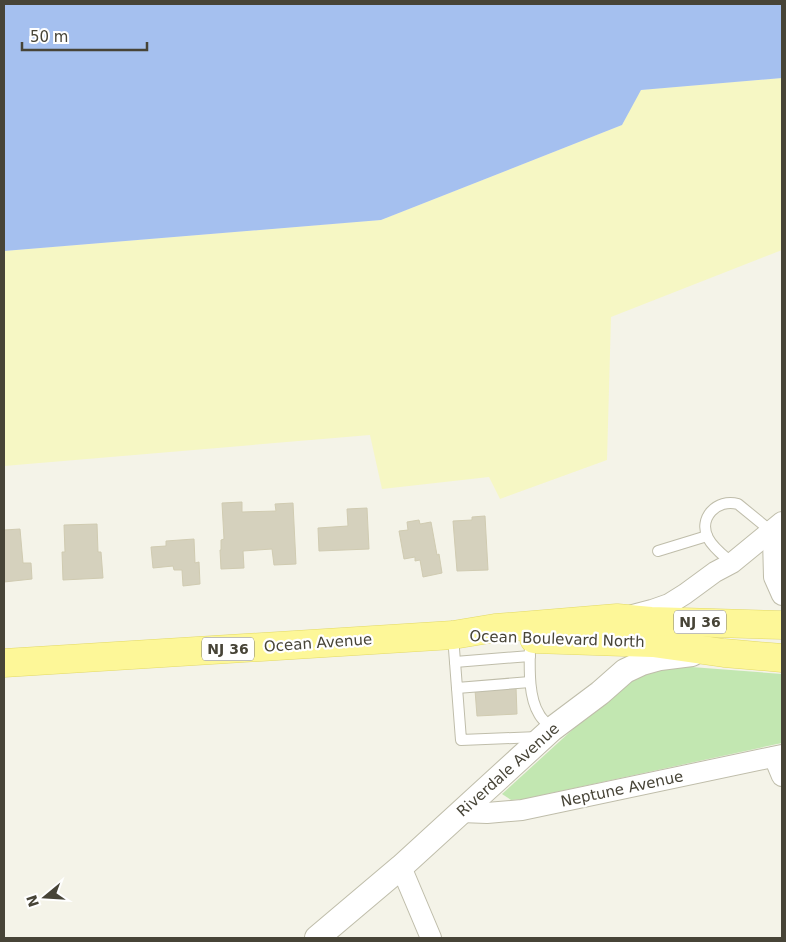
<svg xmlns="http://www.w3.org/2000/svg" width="786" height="942" viewBox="0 0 786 942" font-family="'DejaVu Sans',sans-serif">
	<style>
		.green { fill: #c2e7b1 }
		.sand { fill: #f6f7c4 }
		.water { fill: #a5c0ef }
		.building { fill: #d5d1bd; stroke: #d0cbb1 }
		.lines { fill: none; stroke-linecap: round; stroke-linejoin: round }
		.service-casing { stroke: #bfbdaa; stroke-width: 12 }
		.minor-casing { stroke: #bfbdaa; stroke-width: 22 }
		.tertiary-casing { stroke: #bfbdaa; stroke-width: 26 }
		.primary-casing { stroke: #e2d967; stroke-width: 29 }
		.service { stroke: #fff; stroke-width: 10 }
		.minor { stroke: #fff; stroke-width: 20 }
		.tertiary { stroke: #fff; stroke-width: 24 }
		.primary { stroke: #fdf798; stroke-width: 28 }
		.labels { text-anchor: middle; stroke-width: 4.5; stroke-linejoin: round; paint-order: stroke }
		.shield { fill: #fff; stroke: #7e7c73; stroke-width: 1 }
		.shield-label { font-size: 14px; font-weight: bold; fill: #474437 }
		.street-label { font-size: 15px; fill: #474437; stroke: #fff }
	</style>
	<rect width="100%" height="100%" fill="#f4f3e8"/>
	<path class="green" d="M678 666 782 674V743L524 799 511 800 502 794 618 688 642 672Z"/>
	<path class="sand" d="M782 78V250L611 317 607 460 500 499 489 477 382 489 370 435 4 466V251L381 220 622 125 640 90Z"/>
	<path class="water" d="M4 4H782V78L641 90 622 125 381 220 4 251Z"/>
	<g class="building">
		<path d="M242 502V512L276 511 275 504 293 503 296 564 274 565 272 549 243 551 244 568 221 569 220 550H221V540L224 539 222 503Z"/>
		<path d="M367 508 369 549 319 551 318 528 348 526 347 509Z"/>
		<path d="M485 516 488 570 457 571 453 521 472 520V517Z"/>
		<path d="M419 520 420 524 431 522 437 555 439 554 442 573 423 577 420 560 415 561V557L404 559 399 531 408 530 407 522Z"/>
		<path d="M97 524 98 552H101L103 578 63 580 62 552H65L64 525Z"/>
		<path d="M20 529 23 563H31L32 579 4 582V530Z"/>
		<path d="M194 539 195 563 199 562 200 584 183 586 182 570H174L173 566 153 568 151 547 166 546V541Z"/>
		<path d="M516 687 517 714 477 716 475 690Z"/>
	</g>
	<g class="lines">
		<g class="service-casing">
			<g id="service">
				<path d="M658 551 707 536"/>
				<path d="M732 563C724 556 713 548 708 538 698 518 717 498 738 504L771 531"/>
				<path d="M453 636 457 688 530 682"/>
				<path d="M530 639C530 661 527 695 539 714 542 720 548 724 552 729"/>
				<path d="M455 662 530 656"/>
				<path d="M457 688 461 740 538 737"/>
			</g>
		</g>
		<g class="minor-casing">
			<g id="minor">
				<path d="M771 531 773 538 774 577 782 595"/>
				<path d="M633 615 652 610 669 604 685 594 715 572 732 563 782 522"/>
				<path d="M774 757 782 776"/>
				<path d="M461 812 487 813 522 810 782 755"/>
				<path d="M401 867 431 938"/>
			</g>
		</g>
		<g class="tertiary-casing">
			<path id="tertiary" d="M317 938 401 867 552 729 600 693 625 671 642 663 660 658 692 654"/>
		</g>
		<g class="primary-casing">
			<g id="primary">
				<path d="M534 639 653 643 724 653 782 658"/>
				<path d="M4 663 453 635 495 628 617 618 651 621 782 625"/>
			</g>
		</g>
		<use href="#service" class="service"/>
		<use href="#minor" class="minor"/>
		<use href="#tertiary" class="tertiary"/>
		<use href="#primary" class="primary"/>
	</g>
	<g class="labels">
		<g class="shield">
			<rect x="674" y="610.5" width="52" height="23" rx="4"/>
			<rect x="202" y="637.5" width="52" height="23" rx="4"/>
		</g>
		<g class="shield-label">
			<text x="700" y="627">NJ 36</text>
			<text x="228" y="654">NJ 36</text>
		</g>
		<g class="street-label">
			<text transform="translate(557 639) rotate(2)" y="5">Ocean Boulevard North</text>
			<text transform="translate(318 643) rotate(-4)" y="5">Ocean Avenue</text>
			<text transform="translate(508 770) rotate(-42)" y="5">Riverdale Avenue</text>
			<text transform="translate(622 789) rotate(-12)" y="5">Neptune Avenue</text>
		</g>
	</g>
	<rect width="786" height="942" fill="none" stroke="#474437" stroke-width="10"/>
	<g transform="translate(45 897) rotate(252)" stroke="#ffffff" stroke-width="4" paint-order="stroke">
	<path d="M0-4L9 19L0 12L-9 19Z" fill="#474437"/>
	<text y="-8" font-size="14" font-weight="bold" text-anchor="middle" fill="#474437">N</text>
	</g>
	<path d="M22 42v8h125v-8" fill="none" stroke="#474437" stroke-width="2.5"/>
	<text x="30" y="42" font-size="15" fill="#474437" stroke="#ffffff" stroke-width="4" paint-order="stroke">50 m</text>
</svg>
